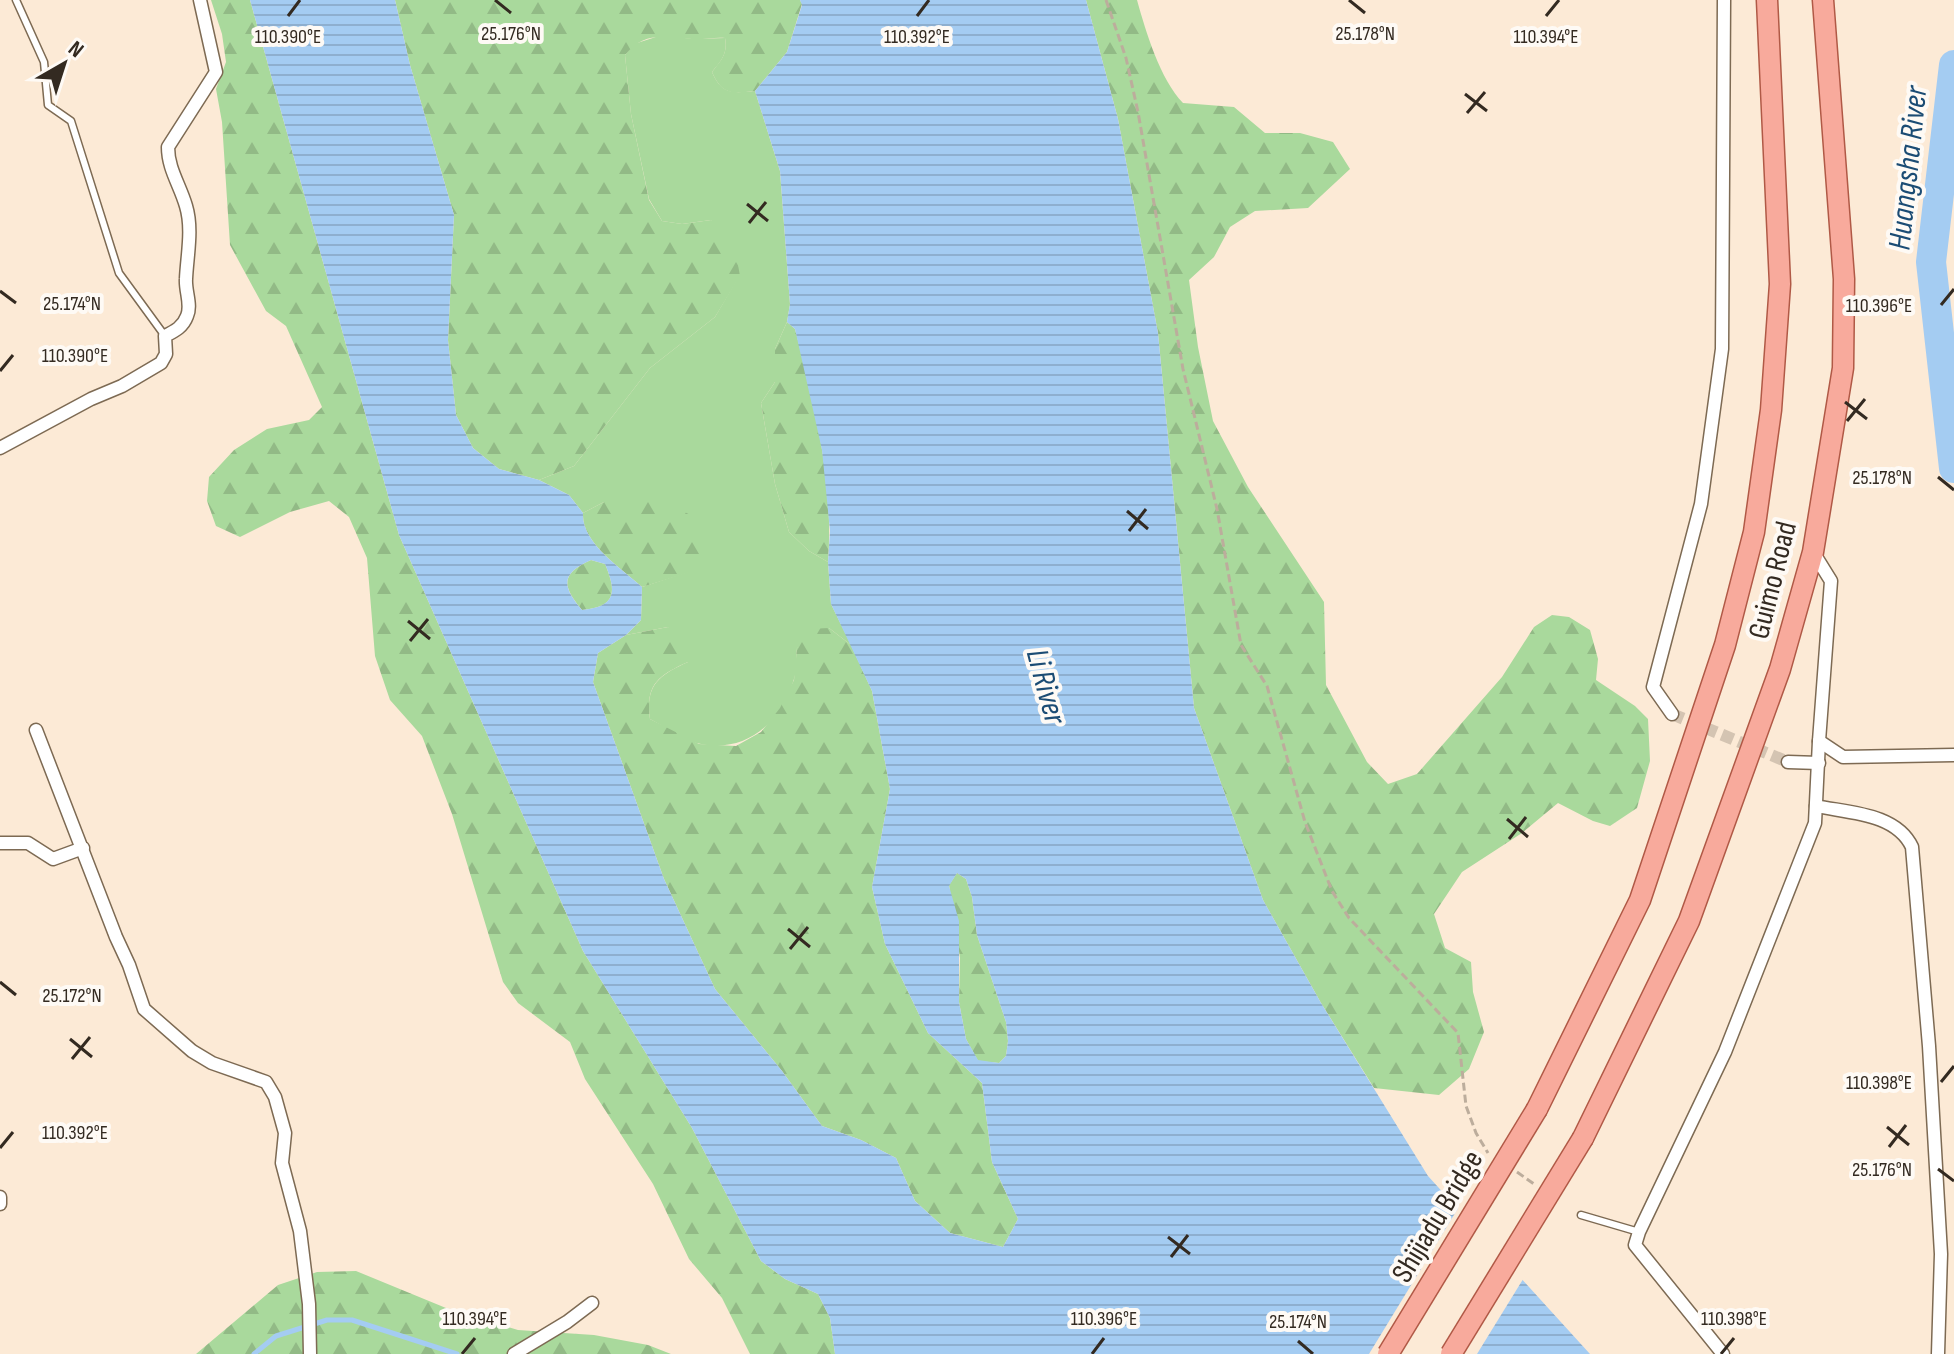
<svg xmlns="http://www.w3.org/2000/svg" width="1954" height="1354" viewBox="0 0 1954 1354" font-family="'Sofia Sans Condensed',sans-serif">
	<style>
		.grass { fill: #a9d99c }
		.forest { fill: url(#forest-firs) }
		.water { fill: url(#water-rules); fill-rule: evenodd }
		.pier { fill: #fcead6 }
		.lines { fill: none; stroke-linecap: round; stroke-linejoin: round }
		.stream { stroke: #a4ccf2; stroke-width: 5 }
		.river { stroke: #a4ccf2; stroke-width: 30 }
		.street-tunnel { stroke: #d4c4b2; stroke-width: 12; stroke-dasharray: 12 6; stroke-linecap: butt }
		.lane-casing { stroke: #7d6a53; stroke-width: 9 }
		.street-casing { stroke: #7d6a53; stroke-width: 15 }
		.primary-casing { stroke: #b05946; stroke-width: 23 }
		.path { stroke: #bcad9c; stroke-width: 3; stroke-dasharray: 8 4; stroke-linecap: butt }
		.lane { stroke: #fff; stroke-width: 6 }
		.street { stroke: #fff; stroke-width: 12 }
		.primary { stroke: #f8aa9c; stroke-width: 20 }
		.primary-bridge-casing { stroke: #b05946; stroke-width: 23; stroke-linecap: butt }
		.primary-bridge { stroke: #f8aa9c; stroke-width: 20 }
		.ticks { fill: none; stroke: #332a21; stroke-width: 3 }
		.labels { text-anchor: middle; stroke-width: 8; stroke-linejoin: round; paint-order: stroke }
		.street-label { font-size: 30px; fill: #332a21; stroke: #fefaf5 }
		.water-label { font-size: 32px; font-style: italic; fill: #1b4c74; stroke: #fefaf5 }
		.ticks-label { font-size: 20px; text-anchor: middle; fill: #332a21; stroke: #fefaf5; stroke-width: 8; stroke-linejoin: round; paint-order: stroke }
	</style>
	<defs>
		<pattern id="forest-firs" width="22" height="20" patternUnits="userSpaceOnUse" patternTransform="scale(2)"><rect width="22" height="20" fill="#a9d99c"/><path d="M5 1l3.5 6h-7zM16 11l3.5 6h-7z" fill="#92ba86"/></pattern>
		<pattern id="water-rules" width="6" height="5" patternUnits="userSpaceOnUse" patternTransform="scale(2)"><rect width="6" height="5" fill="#a4ccf2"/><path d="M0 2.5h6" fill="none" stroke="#8eafcf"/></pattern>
	</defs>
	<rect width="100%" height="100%" fill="#fcead6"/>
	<path class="grass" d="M662 35 692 39 725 38C728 54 721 61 712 72 722 95 732 93 755 91L780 171 790 304 787 322 775 349V382L761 403 775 484 789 532 809 551 828 562 831 604 851 645 829 628 797 648C796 658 797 670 794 679 781 723 746 753 701 744 684 741 665 727 650 719 645 685 659 675 688 662L668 627 626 635 641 620 642 587 697 569 604 502 583 513 569 495 539 480 574 466 650 368 715 317 739 276 711 220 682 224 662 221 649 199 631 114 625 55 634 44Z"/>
	<g class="forest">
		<path d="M211 0H250L399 535 583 951 692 1128 761 1261 785 1279 818 1294 830 1318 835 1354H750L722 1298 689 1259 653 1184 585 1079 570 1042 518 1003 503 982 452 814 422 736 390 700 375 656 367 558 349 517 329 501 290 512 240 537 216 526 207 501 209 477 234 450 267 429 309 420 322 407 286 326 266 311 230 245 222 122 216 89 226 62 222 34Z"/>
		<path d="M395 0H800L802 4 787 52 755 91C732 94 722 95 712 72 721 60 728 54 725 38 714 37 703 40 692 39 663 38 646 30 625 55L631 114 649 200 662 221 682 224 711 220 733 237 740 276 715 317 650 368 574 466 539 480 499 469 473 448 456 415 448 340 454 215 410 65Z"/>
		<path d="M1086 0H1137C1146 32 1160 79 1183 103L1234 107 1265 133H1300L1333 142 1350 169 1308 208 1255 211 1230 227 1214 257 1189 280 1198 347 1213 421 1248 487 1324 602 1326 685 1367 762 1388 784 1417 774 1502 677 1534 627 1552 615 1569 617 1590 630 1598 659 1596 680 1635 706 1648 719 1650 761 1637 808 1610 826 1593 821 1558 803 1522 833 1462 872 1434 914 1445 948 1471 962 1473 992 1484 1032 1469 1069 1439 1095 1374 1088 1321 1003 1263 900 1194 708 1158 333 1118 119Z"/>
		<path d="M787 322 795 329C815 404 834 484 828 562L809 551 789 532 775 484 761 403 775 382V349Z"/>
		<path d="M627 494 673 506 704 522 708 549 697 570 642 587C622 569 581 543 583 513L604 502Z"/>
		<path d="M591 560 605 564C617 592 616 607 582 610 562 586 560 574 591 560Z"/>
		<path d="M668 627 690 638 688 662C659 675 645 684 650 719L699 744 736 746 761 732 780 708 794 680 797 648 807 629 829 628 851 645 872 691 890 789 872 887 885 944 928 1033 982 1083 992 1162 1018 1219 1003 1247 950 1233 915 1201 896 1158 861 1140 822 1126 782 1071 715 989 664 879 593 682 598 653 626 635Z"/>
		<path d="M957 873 966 879 972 897 977 935 1006 1022 1008 1041 1006 1056 999 1063 978 1061 966 1039 959 1002 960 958 949 885Z"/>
		<path d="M356 1271 446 1308 518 1330 594 1335 648 1345 671 1354H196L278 1285 317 1272Z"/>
	</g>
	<path class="water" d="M250 0H395L410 65 454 215 448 340 456 415 473 448 499 469 539 480 569 495 583 513C581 543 622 569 642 587L641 620 626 635 598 653 593 682 664 879 715 989 782 1071 822 1126 861 1140 896 1158 915 1201 950 1233 1003 1247 1018 1219 992 1162 982 1083 928 1033 885 944 872 887 890 789 872 691 831 604 828 562 830 531 822 450 795 329 787 322 790 304 780 171 755 91 787 52 802 5 800 0H1086L1118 119 1158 333 1194 708 1263 900 1321 1003 1428 1176 1590 1354H835L830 1318 818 1294 785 1279 761 1261 692 1128 583 951 399 535ZM591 560 605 564C617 592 616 607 582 610 562 586 560 574 591 560ZM957 873 966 879 972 897 977 935 1006 1022 1008 1041 1006 1056 999 1063 978 1060 966 1039 959 1002V921L949 886Z"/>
	<path class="pier" d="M1460 1205 1525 1276 1477 1354H1369Z"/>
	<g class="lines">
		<path class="stream" d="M254 1354 276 1336 327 1320H352L457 1354"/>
		<path class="river" d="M1954 65 1931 262 1954 468"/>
		<path class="street-tunnel" d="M1672 714 1788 762"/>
		<g class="lane-casing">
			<g id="lane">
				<path d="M16 0 44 62 48 105 71 121 119 273 165 336"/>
				<path d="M1581 1215 1639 1232"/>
			</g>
		</g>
		<g class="street-casing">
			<g id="street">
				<path d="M0 448 91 399 122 386 161 363 166 354 165 336C175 331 183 327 187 316 192 305 185 291 186 279 187 256 193 229 186 206 180 185 168 169 168 147L216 72 200 0"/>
				<path d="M1813 552 1831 581 1819 741 1843 757 1954 755"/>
				<path d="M1672 714 1653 687 1701 504 1722 349 1724 0"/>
				<path d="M36 730 116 937 129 965 144 1009 192 1051 212 1063 266 1082 275 1097 285 1133 282 1163 300 1231 309 1304 310 1354"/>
				<path d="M1788 762 1819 763"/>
				<path d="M1816 806C1849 813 1896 813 1912 847L1929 1046 1941 1254 1938 1354"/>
				<path d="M0 843H28L53 859 83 848"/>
				<path d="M0 1197V1204"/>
				<path d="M514 1354 567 1322 592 1303"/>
				<path d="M1723 1354 1635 1245 1639 1232 1725 1052 1815 823 1819 741"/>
			</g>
		</g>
		<g class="primary-casing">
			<g id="primary">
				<path d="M1537 1109 1640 900 1725 645 1754 532 1771 410 1780 284 1767 0"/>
				<path d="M1583 1138 1689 921 1780 669 1813 552 1843 368 1844 279 1823 0"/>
			</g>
		</g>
		<g class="path">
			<path d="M1106 0 1126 58 1138 112 1183 369 1217 509 1241 645 1267 686 1305 822 1332 891 1349 918 1458 1033 1466 1106 1476 1133 1488 1153"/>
			<path d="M1517 1172 1534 1184"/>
		</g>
		<use href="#lane" class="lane"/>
		<use href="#street" class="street"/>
		<use href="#primary" class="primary"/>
		<g class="primary-bridge-casing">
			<g id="primary-bridge">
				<path d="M1388 1354 1537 1109"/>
				<path d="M1451 1354 1583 1138"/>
			</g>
		</g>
		<use href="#primary-bridge" class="primary-bridge"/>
	</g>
	<path class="ticks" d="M495 0 511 13M1349 0 1365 13M288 16 300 0M917 16 929 0M1546 16 1559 0M1465 94 1487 111M1467 113 1485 92M747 204 768 221M749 223 766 202M0 291 16 303M1941 305 1954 289M0 371 13 355M1845 402 1867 419M1847 421 1865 399M1938 477 1954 490M1127 511 1148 529M1129 531 1146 509M408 621 430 639M410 641 428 619M1507 819 1528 837M1509 839 1526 817M788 929 810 947M790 949 808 927M0 982 16 995M70 1039 92 1057M72 1059 90 1037M1941 1082 1954 1066M1887 1127 1909 1145M1889 1147 1906 1125M0 1148 13 1132M1938 1169 1954 1181M1168 1237 1190 1254M1171 1257 1188 1235M1298 1341 1313 1354M462 1354 475 1338M1092 1354 1104 1338M1721 1354 1734 1338"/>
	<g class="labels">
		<g class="street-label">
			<text transform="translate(1772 580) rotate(-76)" y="10">Guimo Road</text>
			<text transform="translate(1437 1216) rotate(-59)" y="10">Shijiadu Bridge</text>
		</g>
		<g class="water-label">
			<text transform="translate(1907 168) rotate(-84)" y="11">Huangsha River</text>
			<text transform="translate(1047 686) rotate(75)" y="11">Li River</text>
		</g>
	</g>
	<g class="ticks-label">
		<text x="511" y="40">25.176°N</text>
		<text x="1365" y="40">25.178°N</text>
		<text x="288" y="43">110.390°E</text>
		<text x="917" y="43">110.392°E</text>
		<text x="1546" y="43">110.394°E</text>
		<text x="72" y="310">25.174°N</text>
		<text x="1879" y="312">110.396°E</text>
		<text x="75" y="362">110.390°E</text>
		<text x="1882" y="484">25.178°N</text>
		<text x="72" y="1002">25.172°N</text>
		<text x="1879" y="1089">110.398°E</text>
		<text x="75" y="1139">110.392°E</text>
		<text x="1882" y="1176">25.176°N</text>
		<text x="475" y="1325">110.394°E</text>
		<text x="1104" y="1325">110.396°E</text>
		<text x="1734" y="1325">110.398°E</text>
		<text x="1298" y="1328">25.174°N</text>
	</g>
	<g transform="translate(64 64) rotate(39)" stroke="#fefaf5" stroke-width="6" paint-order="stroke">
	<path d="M0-6L14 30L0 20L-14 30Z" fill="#332a21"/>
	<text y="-12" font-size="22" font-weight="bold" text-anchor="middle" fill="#332a21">N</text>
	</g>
</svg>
